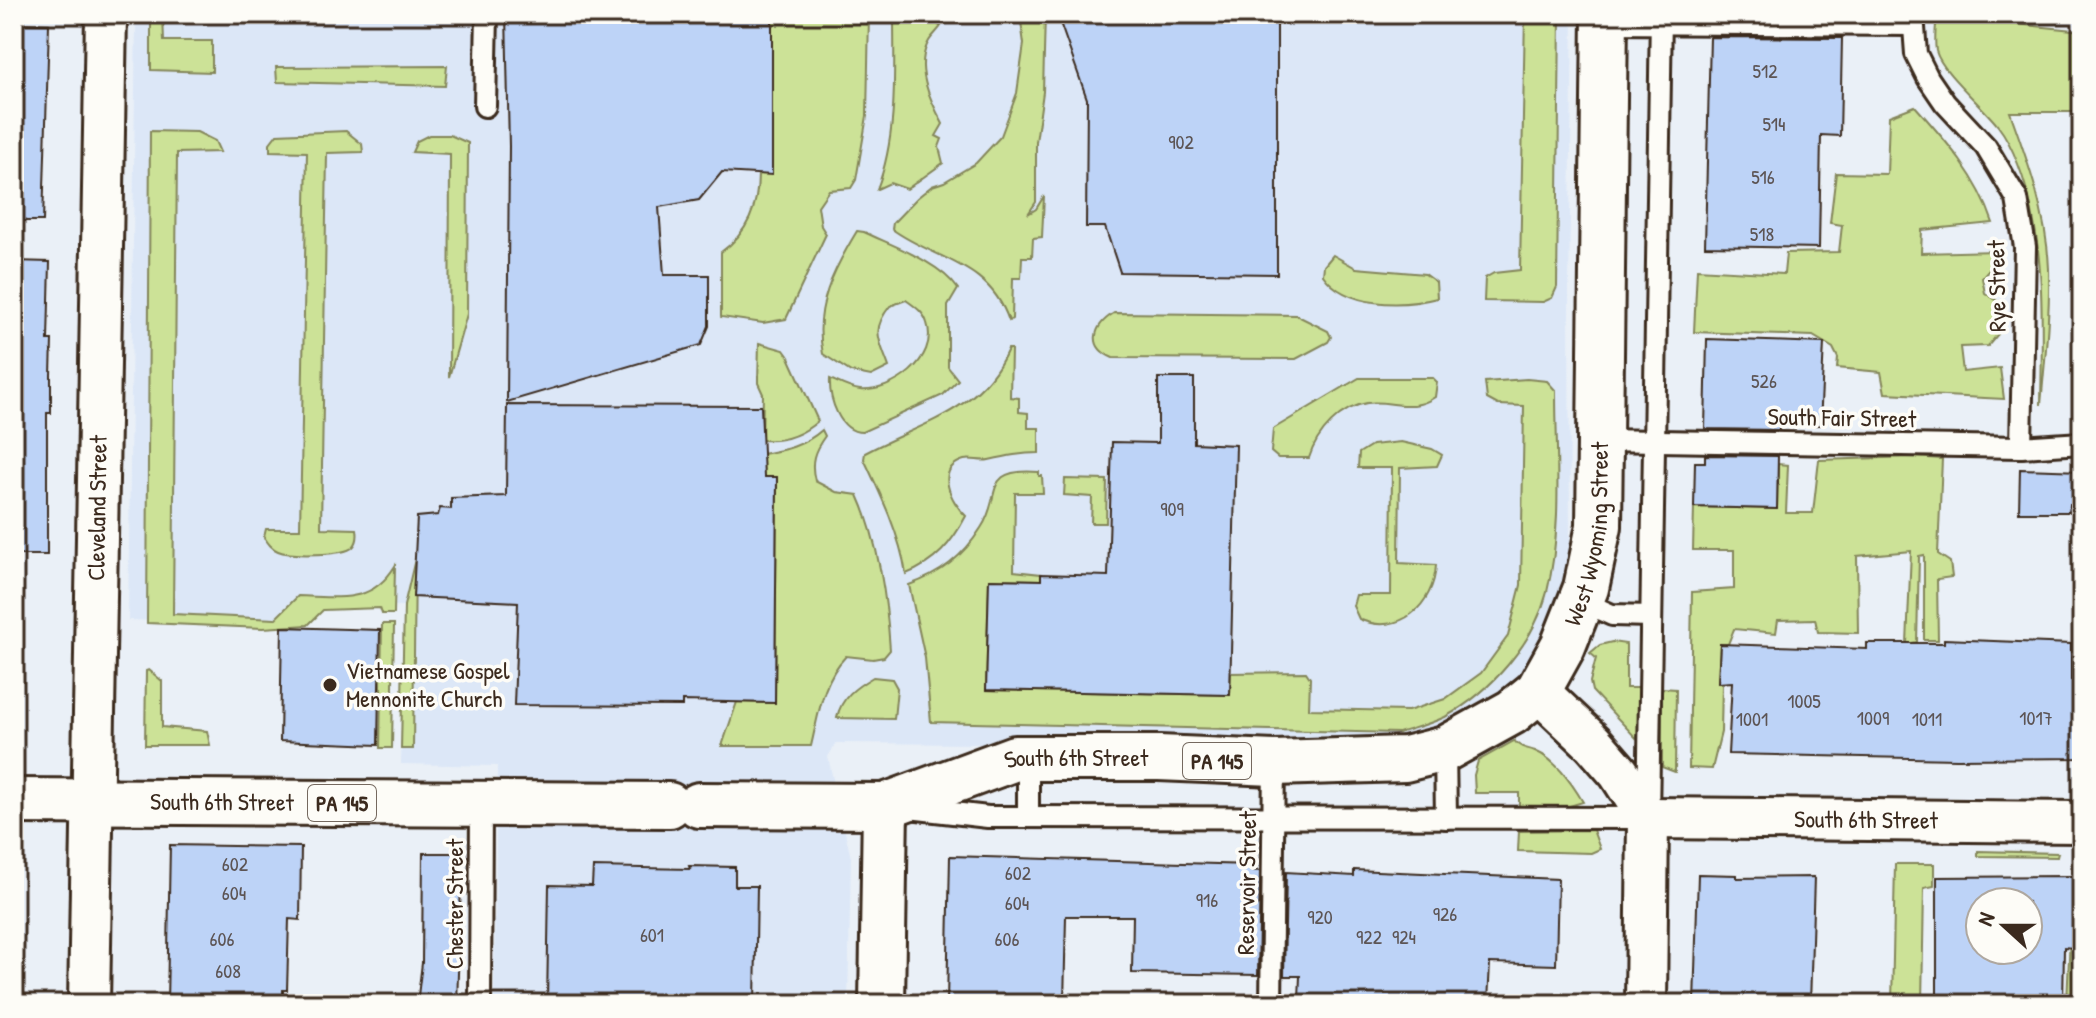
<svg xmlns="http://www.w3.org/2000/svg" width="2096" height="1018" viewBox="0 0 2096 1018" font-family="'Patrick Hand',sans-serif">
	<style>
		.built { fill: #dce7f7 }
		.green { fill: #cce297; stroke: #84865a; stroke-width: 2 }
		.building { fill: #bdd3f7; stroke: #3b2a1e; stroke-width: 2; fill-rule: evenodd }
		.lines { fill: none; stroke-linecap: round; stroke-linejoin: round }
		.lane-casing { stroke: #3b2a1e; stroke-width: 26 }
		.street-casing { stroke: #3b2a1e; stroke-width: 46 }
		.secondary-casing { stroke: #3b2a1e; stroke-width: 50 }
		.primary-casing { stroke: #3b2a1e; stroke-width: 50 }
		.lane { stroke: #fdfcf7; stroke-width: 20 }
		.street { stroke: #fdfcf7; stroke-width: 40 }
		.secondary { stroke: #fdfcf7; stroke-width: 44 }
		.primary { stroke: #fdfcf7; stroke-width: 44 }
		.poi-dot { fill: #3b2a1e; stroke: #fdfcf7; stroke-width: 3 }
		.labels { text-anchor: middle; stroke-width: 7; stroke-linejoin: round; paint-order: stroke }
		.number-label { font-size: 20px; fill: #5c5454 }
		.shield { fill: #fdfcf7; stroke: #75695f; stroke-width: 2 }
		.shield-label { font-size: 22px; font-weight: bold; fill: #3b2a1e }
		.street-label { font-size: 24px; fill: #3b2a1e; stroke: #fdfcf7 }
		.poi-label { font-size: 24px; fill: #3b2a1e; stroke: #fdfcf7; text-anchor: start }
	</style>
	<rect width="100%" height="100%" fill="#eaf0f7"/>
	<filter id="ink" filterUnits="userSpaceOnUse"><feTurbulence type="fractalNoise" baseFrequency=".0125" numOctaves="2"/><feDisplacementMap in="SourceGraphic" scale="16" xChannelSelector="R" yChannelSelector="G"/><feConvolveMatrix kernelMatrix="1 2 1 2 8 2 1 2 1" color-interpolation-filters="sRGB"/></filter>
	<g filter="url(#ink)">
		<path class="built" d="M136 14H1573L1569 288 1570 555 1558 611 1523 674 1502 694 1478 713 1399 747 836 743 828 757 851 858 848 1004H494L497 766 401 764 404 606 318 608 278 624 128 620Z"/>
		<g class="green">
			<path d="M151 14H163L164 41H212V72L151 70Z"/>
			<path d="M772 14H869L867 116 856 180 851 188 829 190 818 206 821 226 826 234 786 319 763 323 721 317V252C748 233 758 207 758 174H772Z"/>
			<path d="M894 14H942L937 24 941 26C938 31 932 36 929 41 914 67 930 100 943 124L936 136 942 139 939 147 943 163 907 189 890 183 877 189C898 135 894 71 894 14Z"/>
			<path d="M1020 14H1045L1043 92 1036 142V202L1028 214 1036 209 1044 196 1042 237 1033 238 1032 257H1022L1021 278H1013L1012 319 1009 321C989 262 934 260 892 229L893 223 917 198 932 186 944 182 976 163 1001 136 1017 93 1024 44Z"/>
			<path d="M1525 14H1560L1557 287 1552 298 1543 302 1484 301 1485 278 1494 273 1520 270Z"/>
			<path d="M1937 14H2015L2016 24 2082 31V112H2010C2028 162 2047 215 2049 269 2050 314 2045 360 2041 405 2042 326 2047 239 2018 164 2013 151 2006 136 1998 126 1983 106 1942 73 1936 51 1934 40 1936 25 1937 14Z"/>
			<path d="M447 66 445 86 277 82 276 67Z"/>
			<path d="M1915 106C1947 142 1978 177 1993 223L1922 230 1921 253 1996 251 1995 263 1982 278 1985 293 2002 304 1998 334 1988 346 1960 347 1963 372 2000 368 2004 399 1885 393 1881 372 1837 368 1838 358 1833 348 1813 336 1694 332 1697 269 1784 274 1786 253 1839 252 1842 225 1830 223 1836 173 1887 174 1889 116Z"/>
			<path d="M150 131 197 132 215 141 220 152 177 153 173 614 275 619 298 596C339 597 371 605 395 566L394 614H382L380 608 323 610 308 625 263 628 147 623Z"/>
			<path d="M346 131 362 144 363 152 327 153 321 528 357 529C358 535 358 542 353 547 344 556 289 556 278 551 271 548 268 543 264 537L266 529H300L307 152 270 151V143L277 134Z"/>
			<path d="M429 135H450L468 143 467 314 449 377 450 154 412 152 417 141Z"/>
			<path d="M857 231 864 232C893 246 940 262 958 289L948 306V367L958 380 943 395 862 432C839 432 829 398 830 379 839 383 850 389 860 390 892 393 939 359 927 323 924 312 914 306 906 300L890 306C870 331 880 341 889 367L871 376 851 372 823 354C813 308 834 269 857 231Z"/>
			<path d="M1333 255 1356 268 1425 274 1436 282 1437 298C1402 307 1346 308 1323 275L1324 266Z"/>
			<path d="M1114 313 1296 315 1328 331 1331 337 1328 342 1296 359 1113 358C1087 347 1093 326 1114 313Z"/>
			<path d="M759 343 784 350 789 357 818 421C802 435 783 442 762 440L763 394 758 383Z"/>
			<path d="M1008 349H1011L1010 397 1019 398V412L1028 413V428H1039V453C1021 453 1007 456 989 460 981 462 972 458 964 460 934 469 951 502 966 516 952 543 935 563 906 574 900 535 881 495 864 459L865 453C921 423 980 412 1008 349Z"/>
			<path d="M1359 378H1433L1437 382 1435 397C1412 413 1393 400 1367 403 1340 407 1317 433 1309 458H1278L1271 452 1273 429Z"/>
			<path d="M1527 379 1547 381 1556 391C1556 457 1563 527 1547 592 1534 643 1491 692 1445 717 1430 724 1414 728 1399 733L931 722 925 658 909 585C940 574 963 557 981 528 1003 496 980 467 1039 472V476H1042L1043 493H1015L1014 571 1041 574V580L989 579 986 690 1230 695 1231 673 1306 672 1310 678 1309 709 1408 711 1445 699 1481 673 1508 636 1521 585 1524 406 1498 405 1487 399 1485 382Z"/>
			<path d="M822 430 825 436C814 451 810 462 815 481L836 492 858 495C878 539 887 601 890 650L884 657 873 659 846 656C822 681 819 713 811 746H722L737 702 775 703 777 478 760 477 762 454C785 450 804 446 822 430Z"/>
			<path d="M1401 442 1432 449 1442 455 1437 466 1400 468 1399 563 1436 565C1434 605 1399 637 1359 619L1353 606 1356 595H1391L1392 468H1358L1359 453 1372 445Z"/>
			<path d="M1915 457 1942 459 1938 554 1950 562 1952 577 1937 579 1938 640H1924V555L1919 556 1917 642 1907 644 1911 551 1857 556 1858 633 1818 632 1815 619 1778 620 1776 633 1734 629 1728 644H1720L1718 683H1722L1721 732 1712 769 1689 768 1692 592 1734 589V550H1693L1694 507 1777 509 1778 464 1788 465 1786 513H1813L1819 460Z"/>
			<path d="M1065 479 1107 480 1106 523H1091L1092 497 1064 495Z"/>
			<path d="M415 559 413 749H401L404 606Z"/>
			<path d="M382 624H394L392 748H380Z"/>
			<path d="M1612 642 1626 644V688H1640V727L1636 738 1592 691 1590 682 1596 658 1590 653 1600 645Z"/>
			<path d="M149 670 162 681V727L207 731 210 745H145L146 671Z"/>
			<path d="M873 677 892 679 897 688 894 719 837 718C841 697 856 687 873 677Z"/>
			<path d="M1662 688 1676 689 1675 772 1662 767Z"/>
			<path d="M1514 741C1524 750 1525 747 1535 751 1555 759 1573 785 1583 802L1556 810H1519V793H1475L1474 775 1478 761Z"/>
			<path d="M1593 830 1600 849 1591 853 1518 851 1519 831Z"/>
			<path d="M1978 851 2058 853 2057 857 1978 856Z"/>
			<path d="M1895 864H1934V886L1924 888 1922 1004H1892Z"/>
			<path d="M2071 912H2082V1004H2067Z"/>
		</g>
		<g class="building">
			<path d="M506 14H772V175L722 172 699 200 659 207 664 275H709V326L701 345 507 402 509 146Z"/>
			<path d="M1057 14H1277V274L1120 272 1105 227H1086L1087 99Z"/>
			<path d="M14 23 49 24 43 221H14Z"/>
			<path d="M1710 37 1842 38 1840 136 1821 135 1819 248 1705 246Z"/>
			<path d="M14 261 50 262 48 340H52L51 375V413H47V555H14Z"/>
			<path d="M1707 339 1824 343 1820 425 1779 424V430L1705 429Z"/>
			<path d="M1158 378H1194V443L1236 445 1230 695 986 690 989 579 1041 580V574L1108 576 1112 442 1158 443Z"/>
			<path d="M507 405 761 406 764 477H777L775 703 682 701V706L514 705 518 602 413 597 417 517 438 515 440 508 451 509V498L506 496Z"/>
			<path d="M1705 455 1778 456 1777 509 1694 507 1695 462H1705Z"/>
			<path d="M2020 469 2082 471V505H2070L2069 512H2019Z"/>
			<path d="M282 627 380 630 378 745 280 741Z"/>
			<path d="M1944 639 2071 644V680H2082V758L1957 759 1728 754 1732 682 1718 683 1720 644 1867 649V643H1944Z"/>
			<path d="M170 845 301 847 300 920 289 919 287 990H283V1004H167Z"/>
			<path d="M423 853H462L457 1004H417L422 963Z"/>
			<path d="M950 856 1250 865V870L1260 871 1258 975 1132 973 1133 916H1066L1064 1004H947Z"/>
			<path d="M689 866 735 867V886H757L755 1004H547L549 885 592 886 593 867 690 869Z"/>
			<path d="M1354 870 1558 879 1556 965 1490 963 1488 1002H1478V1004H1378L1299 999 1300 976H1284L1286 872 1354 876Z"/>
			<path d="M1698 874 1737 875V878L1814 877 1810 1004H1694Z"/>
			<path d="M2074 876 2073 948 2064 947 2063 1004H1937V877ZM1980 902H2028V950H1980Z"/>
		</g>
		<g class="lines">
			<g class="lane-casing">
				<g id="lane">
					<path d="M1913 14 1916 54 1928 78 1945 103 1986 147 2017 199 2025 247 2021 447"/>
					<path d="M1605 23 1912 25"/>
					<path d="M485 106 487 14"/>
					<path d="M1601 440 2021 447 2082 443"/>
					<path d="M1581 601 1612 615 1651 616"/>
					<path d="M1445 749 1446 818"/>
					<path d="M1028 758V817"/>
					<path d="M909 808 988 817 1648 818 1661 14"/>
					<path d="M480 1004 481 804"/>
					<path d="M1271 1004 1274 763"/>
				</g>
			</g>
			<g class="street-casing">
				<g id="street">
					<path d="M1538 691 1593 743 1619 773 1648 818 1646 1004"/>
					<path id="s1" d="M1648 818 2082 822"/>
					<path id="s2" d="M89 1004 106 14"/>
				</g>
			</g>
			<g class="secondary-casing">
				<path id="secondary" d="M882 1004 885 806"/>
			</g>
			<g class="primary-casing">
				<g id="primary">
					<path id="s3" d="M14 801 669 805"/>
					<path id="s4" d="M699 805 885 806 1015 758H1159L1274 763 1405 759 1445 749 1512 712 1538 691 1563 646 1586 588 1599 526 1605 14"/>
				</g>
			</g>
			<use href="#lane" class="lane"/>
			<use href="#street" class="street"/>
			<use href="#secondary" class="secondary"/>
			<use href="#primary" class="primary"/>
		</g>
	</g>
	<circle class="poi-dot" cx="330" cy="685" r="8"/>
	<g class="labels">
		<g class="number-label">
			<text x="1765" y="78">512</text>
			<text x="1774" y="131">514</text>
			<text x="1181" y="149">902</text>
			<text x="1763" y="184">516</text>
			<text x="1762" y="241">518</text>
			<text x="1764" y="388">526</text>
			<text x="1172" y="516">909</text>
			<text x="1804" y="708">1005</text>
			<text x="1873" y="725">1009</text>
			<text x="2036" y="725">1017</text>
			<text x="1752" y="726">1001</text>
			<text x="1927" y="726">1011</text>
			<text x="235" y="871">602</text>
			<text x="1018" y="880">602</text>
			<text x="234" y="900">604</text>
			<text x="1207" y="907">916</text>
			<text x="1017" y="910">604</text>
			<text x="1445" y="921">926</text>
			<text x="1320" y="924">920</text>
			<text x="652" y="942">601</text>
			<text x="1369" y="944">922</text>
			<text x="1404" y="944">924</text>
			<text x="222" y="946">606</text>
			<text x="1007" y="946">606</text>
			<text x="228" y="978">608</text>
		</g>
		<g class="shield">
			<rect x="1183" y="743" width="68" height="36" rx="6"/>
			<rect x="308" y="785" width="68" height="36" rx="6"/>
		</g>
		<g class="shield-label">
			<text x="1217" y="769">PA 145</text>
			<text x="342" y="811">PA 145</text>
		</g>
		<g class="street-label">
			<text transform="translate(1997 286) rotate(-91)" y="8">Rye Street</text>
			<text transform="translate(1842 418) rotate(1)" y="8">South Fair Street</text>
			<text dy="8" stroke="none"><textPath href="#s2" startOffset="496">Cleveland Street</textPath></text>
			<text dy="8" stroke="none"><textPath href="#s4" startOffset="1034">West Wyoming Street</textPath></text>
			<text dy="8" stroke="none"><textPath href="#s4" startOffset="386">South 6th Street</textPath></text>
			<text dy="8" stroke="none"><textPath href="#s3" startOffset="208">South 6th Street</textPath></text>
			<text dy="8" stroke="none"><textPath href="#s1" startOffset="218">South 6th Street</textPath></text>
			<text transform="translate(1247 883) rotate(-89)" y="8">Reservoir Street</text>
			<text transform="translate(455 904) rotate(-90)" y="8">Chester Street</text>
		</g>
		<g class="poi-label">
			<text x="346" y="679">Vietnamese Gospel<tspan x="346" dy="28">Mennonite Church</tspan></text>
		</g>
	</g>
	<rect width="2096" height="1018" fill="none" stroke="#fdfcf7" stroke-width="48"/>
	<rect x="24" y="24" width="2048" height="970" fill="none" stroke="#3b2a1e" stroke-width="3" filter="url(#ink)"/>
	<g transform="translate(2004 926) rotate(291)"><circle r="38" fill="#fdfcf7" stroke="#afa8a0" stroke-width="2"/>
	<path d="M0-6L14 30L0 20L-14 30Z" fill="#3b2a1e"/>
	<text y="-12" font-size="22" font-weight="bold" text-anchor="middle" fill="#3b2a1e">N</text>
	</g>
</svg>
